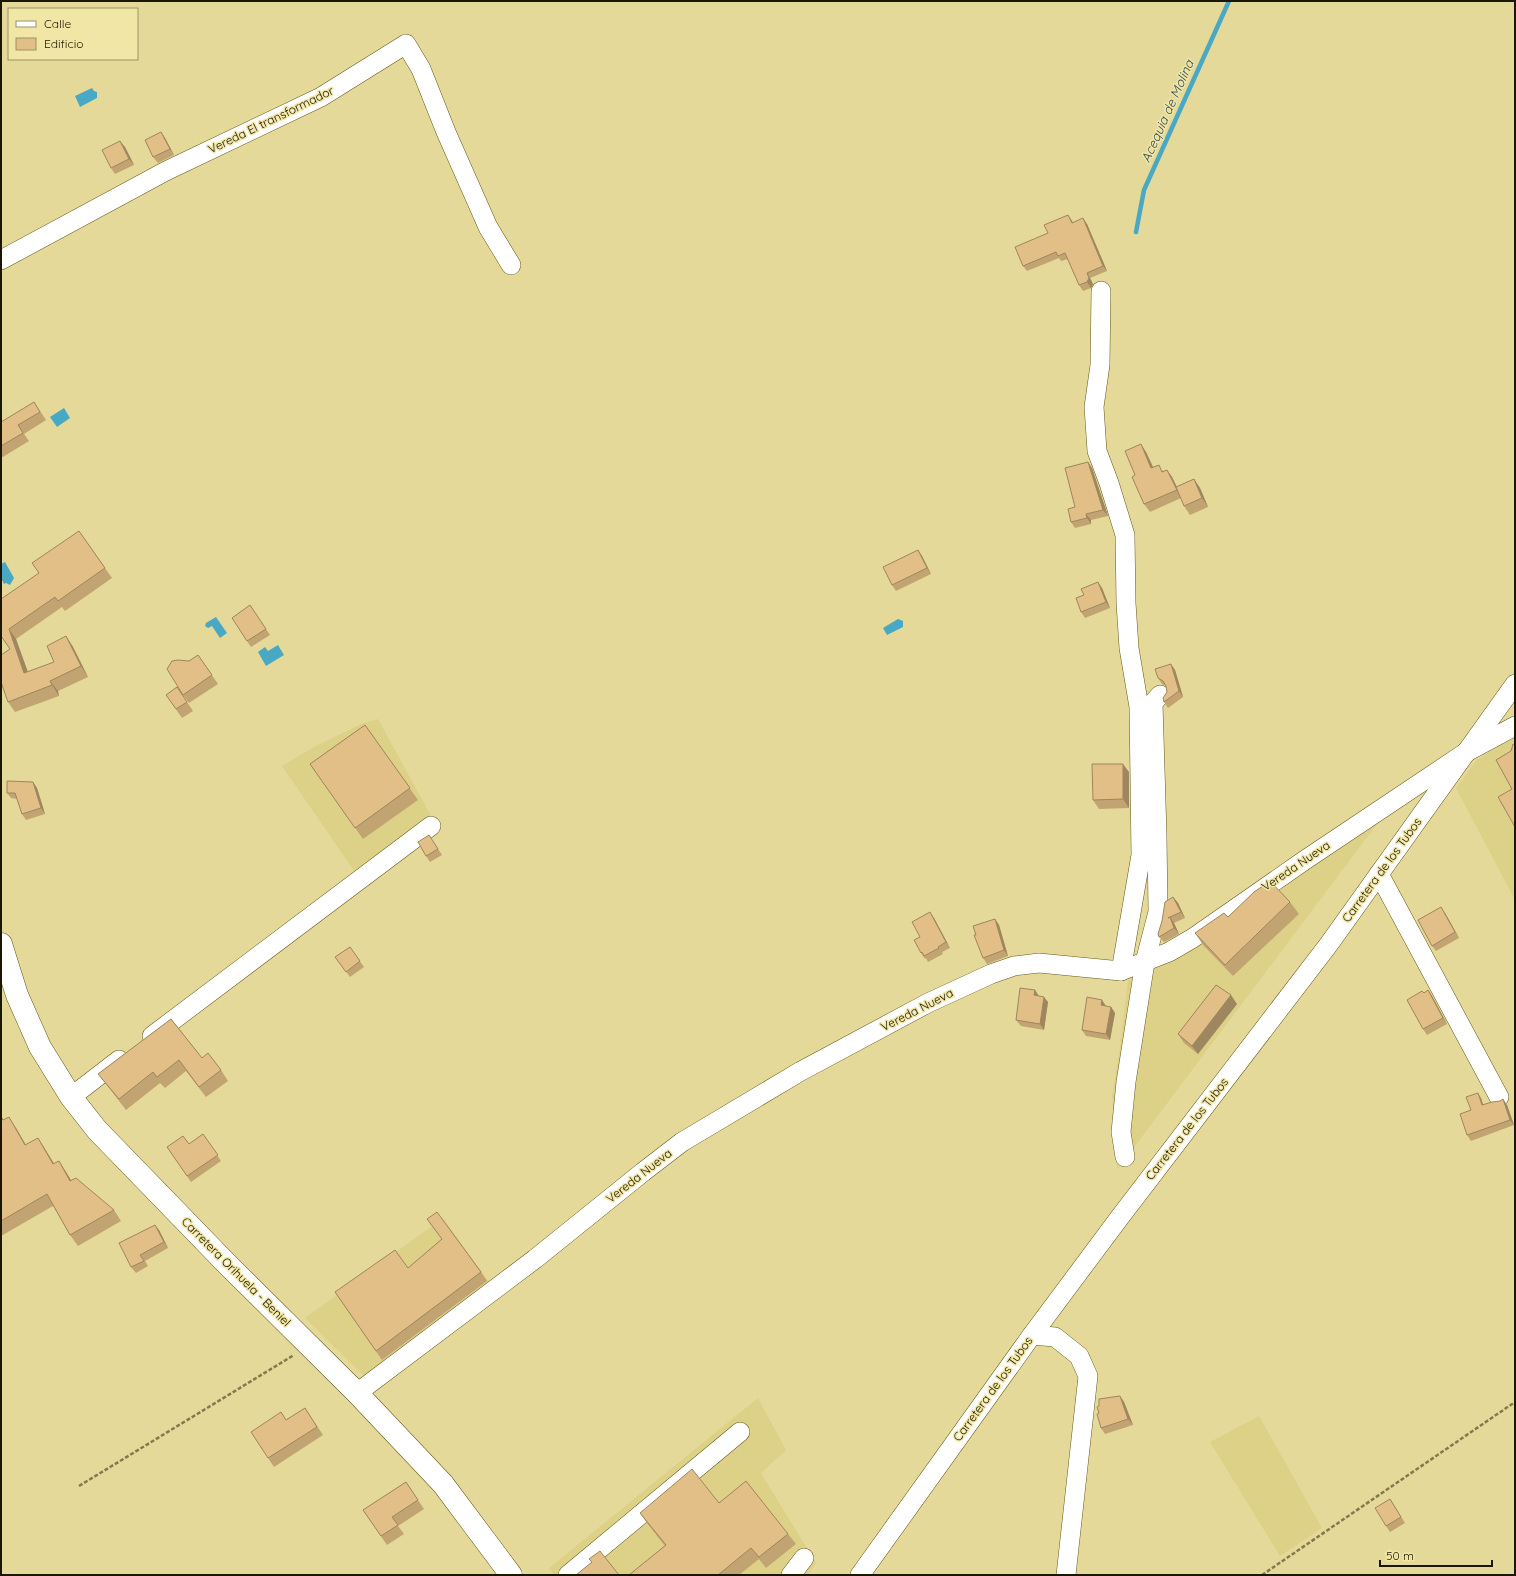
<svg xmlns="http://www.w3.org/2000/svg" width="1516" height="1576" viewBox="0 0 1516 1576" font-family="Quicksand,sans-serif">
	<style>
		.built { fill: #ddd188 }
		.water { fill: #49a9c4 }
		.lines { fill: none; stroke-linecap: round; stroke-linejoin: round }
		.stream { stroke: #49a9c4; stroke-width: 4.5 }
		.minor-casing { stroke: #645a1a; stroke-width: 20 }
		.major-casing { stroke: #645a1a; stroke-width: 23 }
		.path { stroke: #827a4f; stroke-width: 2.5; stroke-dasharray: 4 2; stroke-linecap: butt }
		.minor { stroke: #fff; stroke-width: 19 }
		.major { stroke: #fff; stroke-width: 22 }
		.wall { fill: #c2a473 }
		.shaded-wall { fill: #9e865e }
		.building { fill: #e1bf86; stroke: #9e865e }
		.labels { text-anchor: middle; stroke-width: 3; stroke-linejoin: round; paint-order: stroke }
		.street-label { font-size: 12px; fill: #1a1600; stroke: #f1e6a6 }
		.water-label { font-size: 13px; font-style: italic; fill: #2f4d56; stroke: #f1e6a6 }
	</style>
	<rect width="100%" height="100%" fill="#e4d999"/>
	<g class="built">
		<path d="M378 719 431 816 355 872 282 766 314 747 361 724Z"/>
		<path d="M1515 735V900L1456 788 1477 760Z"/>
		<path d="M1386 812 1117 1170 1112 1096 1119 1054 1128 980 1187 948Z"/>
		<path d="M443 1218 492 1286 366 1378 305 1318Z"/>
		<path d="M758 1398 786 1450 761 1473 816 1563 808 1575H554L549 1568Z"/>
		<path d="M1259 1416 1322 1528 1280 1556 1210 1442Z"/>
	</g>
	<g class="water">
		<path d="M92 88 94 91 97 92V98L80 107 75 96Z"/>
		<path d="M64 408 70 418 57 427 50 417Z"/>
		<path d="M5 562 14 578 10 585 6 583 4 584 1 578V564Z"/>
		<path d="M216 617 227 633 220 638 212 626 208 628 205 626 206 623Z"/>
		<path d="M898 619 903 621V627L887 635 883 628Z"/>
		<path d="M278 645 284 655 266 666 258 652 265 647 268 651Z"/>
	</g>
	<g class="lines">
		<path class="stream" d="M1136 232 1144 190 1229 1"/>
		<g class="minor-casing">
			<g id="minor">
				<path d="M1 260 166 171 321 97 406 44 421 69 446 132 488 227 511 265"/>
				<path d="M1101 291 1100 365 1094 407 1097 451 1109 483 1125 535 1126 603 1129 648 1139 707 1141 855 1121 971"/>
				<path d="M1379 874 1499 1097"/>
				<path d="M152 1036 431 826"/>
				<path d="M71 1097 119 1060"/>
				<path d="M1125 1157 1121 1132 1126 1082 1145 962 1158 912 1157 835 1153 703 1160 695"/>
				<path d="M1032 1335 1055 1337 1079 1356 1088 1376 1066 1575"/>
				<path d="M357 1393 535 1259 643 1172 682 1142 801 1071 928 1003 991 974 1014 966 1039 963 1121 971 1169 952 1193 938 1305 860 1465 753 1515 726"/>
				<path d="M568 1575 740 1432"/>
				<path d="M791 1575 804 1558"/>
				<path d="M860 1575 1032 1335 1120 1217 1329 944 1515 684"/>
			</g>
		</g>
		<g class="major-casing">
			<path id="major" d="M1 944 17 995 40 1047 71 1097 97 1130 226 1263 357 1393 443 1484 511 1575"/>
		</g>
		<g class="path">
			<path d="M79 1486 294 1355"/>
			<path d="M1262 1575 1515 1402"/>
		</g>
		<use href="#minor" class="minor"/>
		<use href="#major" class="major"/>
	</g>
	<g class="wall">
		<path d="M161 132 165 138 174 155 158 163 153 157Z"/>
		<path d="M125 147 134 165 115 174 111 168Z"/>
		<path d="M1068 215 1073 223 1087 224 1107 271 1090 278 1093 284 1091 288 1083 291 1079 285 1068 259 1061 261 1059 258 1027 271 1023 266 1048 233Z"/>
		<path d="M34 402 46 420 24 434 29 441 1 458V422Z"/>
		<path d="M1146 452 1153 467 1164 471 1167 470 1172 477 1177 487 1194 479 1200 488 1208 507 1190 515 1184 506 1181 498 1150 512 1144 504 1135 475Z"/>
		<path d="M1088 462 1092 468 1108 516 1091 520V524L1075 528 1071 522 1075 507Z"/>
		<path d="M79 531 112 578 65 611 62 607 16 639 27 672 54 662 66 636 73 647 88 677 58 691 59 696 15 712 8 702 10 649 1 636 39 573Z"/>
		<path d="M918 550 922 556 931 574 896 591 892 585Z"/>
		<path d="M1102 588 1110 608 1085 618 1081 612 1084 595Z"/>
		<path d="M250 605 270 635 251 647 247 641Z"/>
		<path d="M198 655 218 684 189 703 183 695 189 661Z"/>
		<path d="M1175 670 1183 697 1168 708 1164 702 1167 692 1166 686 1162 684 1158 678Z"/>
		<path d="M177 687 193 711 182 718 166 695Z"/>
		<path d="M365 725 418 800 363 839 310 764Z"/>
		<path d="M1129 772V808L1099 809 1093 800Z"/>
		<path d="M33 782 37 788 45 814 26 820 22 814 17 799 11 798 7 793Z"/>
		<path d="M433 841 442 855 430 862 426 856Z"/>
		<path d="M1173 897 1178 903 1185 918 1174 923 1179 934 1164 942 1159 937Z"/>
		<path d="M1290 902 1299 914 1233 976 1203 945 1195 933 1228 917Z"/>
		<path d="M1445 913 1459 938 1436 951 1432 946Z"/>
		<path d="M934 918 950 948 942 952 943 954 928 962 926 958 925 959 921 953 920 937Z"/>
		<path d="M995 919 999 925 1008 956 987 964 983 958Z"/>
		<path d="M350 947 364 967 350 977 335 957Z"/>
		<path d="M1428 990 1432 996 1447 1024 1427 1035 1423 1029 1424 993Z"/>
		<path d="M1039 996 1048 1002 1044 1030 1021 1026 1016 1020Z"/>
		<path d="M1237 1004 1198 1054 1184 1043 1178 1034Z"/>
		<path d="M1106 1006 1111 1007 1115 1013 1110 1040 1086 1036 1082 1030Z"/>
		<path d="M171 1019 202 1058 221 1070 228 1081 206 1097 186 1071 165 1088 160 1083 126 1110 106 1084 98 1074Z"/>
		<path d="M1481 1098 1483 1105 1500 1101 1503 1099 1507 1105 1514 1125 1471 1141 1467 1135 1471 1110Z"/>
		<path d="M1 1116 4 1120 16 1128 26 1145 38 1138 45 1149 54 1164 59 1161 71 1180 114 1210 121 1221 78 1246 70 1235 53 1206 1 1236Z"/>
		<path d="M203 1134 221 1161 191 1182 167 1147 189 1144Z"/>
		<path d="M427 1219 481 1272 487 1281 382 1360 335 1292 408 1268 442 1239Z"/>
		<path d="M159 1230 168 1248 145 1261 148 1266 136 1273 131 1267Z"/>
		<path d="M1120 1396 1124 1402 1133 1425 1105 1434 1101 1428 1099 1413Z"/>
		<path d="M305 1408 323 1435 274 1467 268 1458 281 1412 286 1420Z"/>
		<path d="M406 1482 424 1509 398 1526 404 1534 387 1545 363 1510Z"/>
		<path d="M1390 1499 1405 1523 1390 1532 1386 1526Z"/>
		<path d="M719 1503 788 1534 796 1544 766 1568 759 1559 739 1575H629L665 1546 647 1523 640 1513Z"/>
	</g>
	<g class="shaded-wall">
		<path d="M161 132 165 138 174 155 170 149Z"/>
		<path d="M120 141 125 147 134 165 129 159Z"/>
		<path d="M1068 215 1072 221 1076 229 1072 223Z"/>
		<path d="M1083 218 1087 224 1107 271 1103 266Z"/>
		<path d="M1087 273 1090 278 1093 284 1091 288 1087 282Z"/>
		<path d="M1141 444 1146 452 1157 476 1151 468Z"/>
		<path d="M1088 462 1092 468 1108 516 1103 510Z"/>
		<path d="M1167 470 1172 477 1182 498 1177 490Z"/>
		<path d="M1194 479 1200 488 1208 507 1202 498Z"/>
		<path d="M1086 514 1091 520V524L1087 518Z"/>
		<path d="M918 550 922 556 931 574 927 568Z"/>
		<path d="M1098 582 1102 588 1110 608 1106 602Z"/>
		<path d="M9 629 16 639 32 683 24 673Z"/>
		<path d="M66 636 73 647 88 677 81 666Z"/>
		<path d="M1171 664 1175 670 1183 697 1179 691Z"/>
		<path d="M50 681 58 691 59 696 52 685Z"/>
		<path d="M1123 764 1129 772V808L1123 799Z"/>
		<path d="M33 782 37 788 45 814 41 808Z"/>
		<path d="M1173 897 1178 903 1185 918 1181 912Z"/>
		<path d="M1441 907 1445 913 1459 938 1455 932Z"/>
		<path d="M930 912 934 918 950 948 946 942Z"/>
		<path d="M1170 917 1174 923 1179 934 1174 928Z"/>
		<path d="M995 919 999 925 1008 956 1004 950Z"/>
		<path d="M1035 990 1039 996 1034 995Z"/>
		<path d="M1428 990 1432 996 1447 1024 1443 1018Z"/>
		<path d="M1231 995 1237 1004 1198 1054 1192 1046Z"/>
		<path d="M1044 997 1048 1002 1044 1030 1040 1024Z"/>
		<path d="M1102 1000 1106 1006 1101 1005Z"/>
		<path d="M1111 1007 1115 1013 1110 1040 1106 1034Z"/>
		<path d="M1478 1093 1481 1098 1485 1111 1482 1105Z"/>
		<path d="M1503 1099 1507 1105 1514 1125 1510 1120Z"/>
		<path d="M9 1117 16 1128 32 1156 25 1145Z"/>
		<path d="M38 1138 45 1149 61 1175 53 1164Z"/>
		<path d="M59 1161 66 1172 78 1192 70 1181Z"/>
		<path d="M155 1225 159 1230 168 1248 164 1242Z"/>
		<path d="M1120 1396 1124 1402 1133 1425 1128 1419Z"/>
	</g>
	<g class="building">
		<path d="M161 132 170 149 153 157 145 140Z"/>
		<path d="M120 141 129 159 111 168 102 150Z"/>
		<path d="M1068 215 1072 223 1083 218 1103 266 1087 273 1089 278 1087 282 1079 285 1065 253 1058 256 1056 252 1023 266 1015 247 1048 233 1044 225Z"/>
		<path d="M34 402 40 412 18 425 23 433 1 446V422Z"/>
		<path d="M1141 444 1151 468 1159 465 1162 472 1167 470 1177 490 1144 504 1132 477 1135 475 1125 451Z"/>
		<path d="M1088 462 1103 510 1086 514 1087 518 1071 522 1068 509 1075 507 1065 468Z"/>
		<path d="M1194 479 1202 498 1184 506 1176 487Z"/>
		<path d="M79 531 105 568 58 601 55 597 9 629 24 673 54 662 47 646 66 636 81 666 50 681 52 685 8 702 1 682V655L10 649 1 636V599L39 573 32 563Z"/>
		<path d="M918 550 927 568 892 585 883 567Z"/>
		<path d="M1098 582 1106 602 1081 612 1076 598 1084 595 1081 589Z"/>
		<path d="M250 605 266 629 247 641 232 618Z"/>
		<path d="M198 655 212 675 183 695 167 669 172 661 178 660 189 661Z"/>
		<path d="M1171 664 1179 691 1164 702 1163 698 1167 692 1166 686 1163 681 1158 678 1155 669Z"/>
		<path d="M177 687 187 702 176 709 166 695Z"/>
		<path d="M365 725 410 788 355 828 310 764Z"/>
		<path d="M1513 744 1515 745V827L1498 797 1512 789 1496 760 1511 751Z"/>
		<path d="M1092 764H1123V799L1093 800Z"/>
		<path d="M7 781 33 782 41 808 22 814 15 793H7Z"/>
		<path d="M429 835 438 849 426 856 418 842Z"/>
		<path d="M1270 881 1290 902 1225 965 1195 933 1224 913 1228 917 1254 892Z"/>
		<path d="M1173 897 1181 912 1168 918 1170 917 1174 928 1159 937 1158 934 1162 921 1165 902Z"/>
		<path d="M1441 907 1455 932 1432 946 1418 920Z"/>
		<path d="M930 912 946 942 938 947 939 948 924 956 922 952 921 953 914 940 920 937 912 922Z"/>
		<path d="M995 919 1004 950 983 958 974 935H976L973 926Z"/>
		<path d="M350 947 360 961 346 972 335 957Z"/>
		<path d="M1216 985 1231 995 1192 1046 1178 1034Z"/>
		<path d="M1020 988 1035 990 1034 995 1044 997 1040 1024 1016 1020Z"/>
		<path d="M1428 990 1443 1018 1423 1029 1407 1000 1422 991 1424 993Z"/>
		<path d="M1087 997 1102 1000 1101 1005 1111 1007 1106 1034 1082 1030Z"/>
		<path d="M171 1019 202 1058 208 1053 221 1070 199 1087 179 1060 157 1077 153 1072 119 1099 98 1074Z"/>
		<path d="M1478 1093 1482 1105 1492 1102 1500 1101 1503 1099 1510 1120 1467 1135 1460 1114 1471 1110 1466 1097Z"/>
		<path d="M1 1117 3 1120 9 1117 25 1145 38 1138 53 1164 59 1161 70 1181 76 1178 114 1210 70 1235 47 1194 1 1221Z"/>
		<path d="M203 1134 218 1155 187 1176 167 1147 183 1136 189 1144Z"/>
		<path d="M437 1212 481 1272 376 1351 335 1292 395 1250 408 1268 442 1239 427 1219Z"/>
		<path d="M155 1225 164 1242 140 1255 144 1261 131 1267 119 1243Z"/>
		<path d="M1120 1396 1128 1419 1101 1428 1097 1414 1099 1413 1097 1407 1099 1406V1399Z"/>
		<path d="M305 1408 317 1427 268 1458 251 1432 281 1412 286 1420Z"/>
		<path d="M692 1469 719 1503 746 1481 788 1534 759 1557 751 1548 718 1575H629L666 1545 640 1513Z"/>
		<path d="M406 1482 418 1500 392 1517 398 1525 381 1536 363 1510Z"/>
		<path d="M1390 1499 1401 1517 1386 1526 1375 1508Z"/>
		<path d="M600 1551 619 1575H576L592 1562 589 1559Z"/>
	</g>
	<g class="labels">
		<g class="street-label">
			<text transform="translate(271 120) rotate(-26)" y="4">Vereda El transformador</text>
			<text transform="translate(1296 866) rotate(-34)" y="4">Vereda Nueva</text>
			<text transform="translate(1382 870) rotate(-54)" y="4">Carretera de los Tubos</text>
			<text transform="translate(917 1010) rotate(-27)" y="4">Vereda Nueva</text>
			<text transform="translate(1187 1129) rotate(-52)" y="4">Carretera de los Tubos</text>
			<text transform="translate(639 1176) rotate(-38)" y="4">Vereda Nueva</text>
			<text transform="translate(236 1272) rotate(45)" y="4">Carretera Orihuela - Beniel</text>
			<text transform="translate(993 1389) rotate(-54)" y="4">Carretera de los Tubos</text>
		</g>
		<g class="water-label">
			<text transform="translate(1167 111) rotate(-66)" y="5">Acequia de Molina</text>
		</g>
	</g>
	<rect width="1516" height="1576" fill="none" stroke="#1a1600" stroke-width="4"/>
	<rect x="8" y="8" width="130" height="52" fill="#f1e6a6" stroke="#9b9364"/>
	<rect x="16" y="21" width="20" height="6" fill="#ffffff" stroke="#9b9364"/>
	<text x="44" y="28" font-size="12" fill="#1a1600">Calle</text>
	<rect x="16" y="38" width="20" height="12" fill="#e1bf86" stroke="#9b9364"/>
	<text x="44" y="48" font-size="12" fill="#1a1600">Edificio</text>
	<path d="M1380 1560v6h112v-6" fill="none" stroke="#1a1600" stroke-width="2"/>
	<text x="1386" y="1560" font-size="12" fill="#1a1600" stroke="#f1e6a6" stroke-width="3" paint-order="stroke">50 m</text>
</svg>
